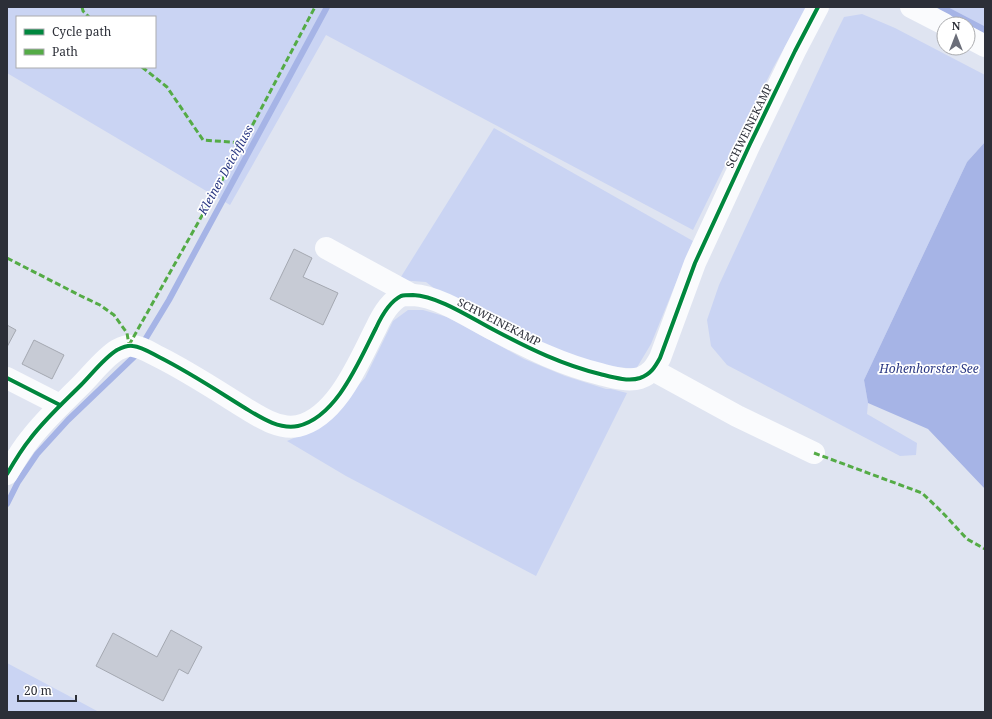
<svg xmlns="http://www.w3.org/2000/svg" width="992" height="719" viewBox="0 0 992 719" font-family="'Noto Serif',serif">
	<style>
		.green { fill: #cad4f3; fill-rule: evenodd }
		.water { fill: #a6b4e6 }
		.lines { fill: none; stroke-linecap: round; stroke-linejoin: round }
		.stream { stroke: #a6b4e6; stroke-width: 6 }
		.building { fill: #c7cbd5; stroke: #a4a8b1 }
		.minor { stroke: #fafbfd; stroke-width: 22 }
		.quiet { stroke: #54ab46; stroke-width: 3; stroke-dasharray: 6 3; stroke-linecap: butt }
		.cycleway-casing { stroke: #fff; stroke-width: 6 }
		.cycleway { stroke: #00873e; stroke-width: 4 }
		.labels { text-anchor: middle; stroke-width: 3.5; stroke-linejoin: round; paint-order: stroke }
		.street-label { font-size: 11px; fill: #2c2f38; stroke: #fff }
		.water-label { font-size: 12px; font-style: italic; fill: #2a3883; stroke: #fff }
	</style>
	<rect width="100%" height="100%" fill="#dfe4f1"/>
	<g class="green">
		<path d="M7 7H807L773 68 693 230 326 35 230 205 7 73ZM17 17H155V67H17Z"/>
		<path d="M933 7H985V34Z"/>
		<path d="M862 14 895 28 985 75V142L967 162 864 380 868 403 867 414 917 443 916 455 900 456 727 365 711 346 707 320 719 285 834 37 844 17Z"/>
		<path d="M494 128 693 241 651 344 636 369 599 365 532 342 449 300 426 282 399 280Z"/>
		<path d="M408 310H423L447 317 524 359 565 376 606 389H611L627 393 536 576 346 476 287 441 321 426 365 378 393 321Z"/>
		<path d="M7 663 99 712H7Z"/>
	</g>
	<path class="water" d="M985 142V489L928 429 868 403 864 380 967 162Z"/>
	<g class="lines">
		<g class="stream">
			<path d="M941 7 985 30"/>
			<path d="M143 343 169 300 327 7"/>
			<path d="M7 504 18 482 37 454 68 420 138 353"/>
		</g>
	</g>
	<g class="building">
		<path d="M294 249 312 258 303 277 338 293 323 325 270 299Z"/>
		<path d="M7 325 16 330 7 347Z"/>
		<path d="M34 340 64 355 52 379 22 364Z"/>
		<path d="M171 630 202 647 188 674 179 669 163 701 96 666 113 633 157 657Z"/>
	</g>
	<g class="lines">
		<g class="minor">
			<path d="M911 7 944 24"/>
			<path d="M968 37 985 46"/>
			<path d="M326 248 412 295"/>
			<path d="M653 370 737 416 814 453"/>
			<path d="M7 378 60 405"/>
			<path d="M7 474C14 462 21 450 30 439 45 419 64 402 81 385 92 374 104 358 117 350 121 348 128 345 133 346 142 347 151 353 159 357 189 372 216 390 245 408 260 417 279 430 298 426 337 417 359 361 376 328 381 317 389 302 401 296 404 295 410 295 413 295 439 296 474 320 496 331 530 349 563 365 600 374 612 377 628 382 640 378 651 374 655 367 660 358L695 263 750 144 795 51 818 7"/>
		</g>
		<g class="quiet">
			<path d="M82 7 83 11 89 17"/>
			<path d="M142 67 167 87 203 140 243 143"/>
			<path d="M7 258 81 296 100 305 114 315 127 333 129 345"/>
			<path d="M129 345 243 143 315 7"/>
			<path d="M814 453 922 493 942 512 967 539 985 549"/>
		</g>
		<g class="cycleway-casing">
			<g id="cycleway">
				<path d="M7 378 60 405"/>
				<path d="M7 474C14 462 21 450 30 439 45 419 64 402 81 385 92 374 104 358 117 350 121 348 128 345 133 346 142 347 151 353 159 357 189 372 216 390 245 408 260 417 279 430 298 426 337 417 359 361 376 328 381 317 389 302 401 296 404 295 410 295 413 295 439 296 474 320 496 331 530 349 563 365 600 374 612 377 628 382 640 378 651 374 655 367 660 358L695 263 750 144 795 51 818 7"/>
			</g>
		</g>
		<use href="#cycleway" class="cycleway"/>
	</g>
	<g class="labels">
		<g class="street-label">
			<text transform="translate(749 126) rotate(-64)" y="4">SCHWEINEKAMP</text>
			<text transform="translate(499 322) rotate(27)" y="4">SCHWEINEKAMP</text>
		</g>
		<g class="water-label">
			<text transform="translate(226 170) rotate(-61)" y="4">Kleiner Deichfluss</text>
			<text x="929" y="373">Hohenhorster See</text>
		</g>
	</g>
	<rect width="992" height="719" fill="none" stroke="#2c2f38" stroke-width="16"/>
	<rect x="16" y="16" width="140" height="52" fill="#ffffff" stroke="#abacaf"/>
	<rect x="24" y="29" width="20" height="6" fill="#00873e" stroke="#abacaf"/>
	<text x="52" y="36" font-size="12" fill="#2c2f38">Cycle path</text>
	<rect x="24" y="49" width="20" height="6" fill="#54ab46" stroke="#abacaf"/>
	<text x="52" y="56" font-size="12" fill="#2c2f38">Path</text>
	<g transform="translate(956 36)"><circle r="19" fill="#ffffff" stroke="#abacaf"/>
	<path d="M0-3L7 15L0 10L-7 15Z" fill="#6b6e79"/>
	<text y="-6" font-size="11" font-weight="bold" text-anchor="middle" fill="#2c2f38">N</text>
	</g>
	<path d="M18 695v6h58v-6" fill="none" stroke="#2c2f38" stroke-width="2"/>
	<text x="24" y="695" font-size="12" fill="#2c2f38" stroke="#ffffff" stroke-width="3" paint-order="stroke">20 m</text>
</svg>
